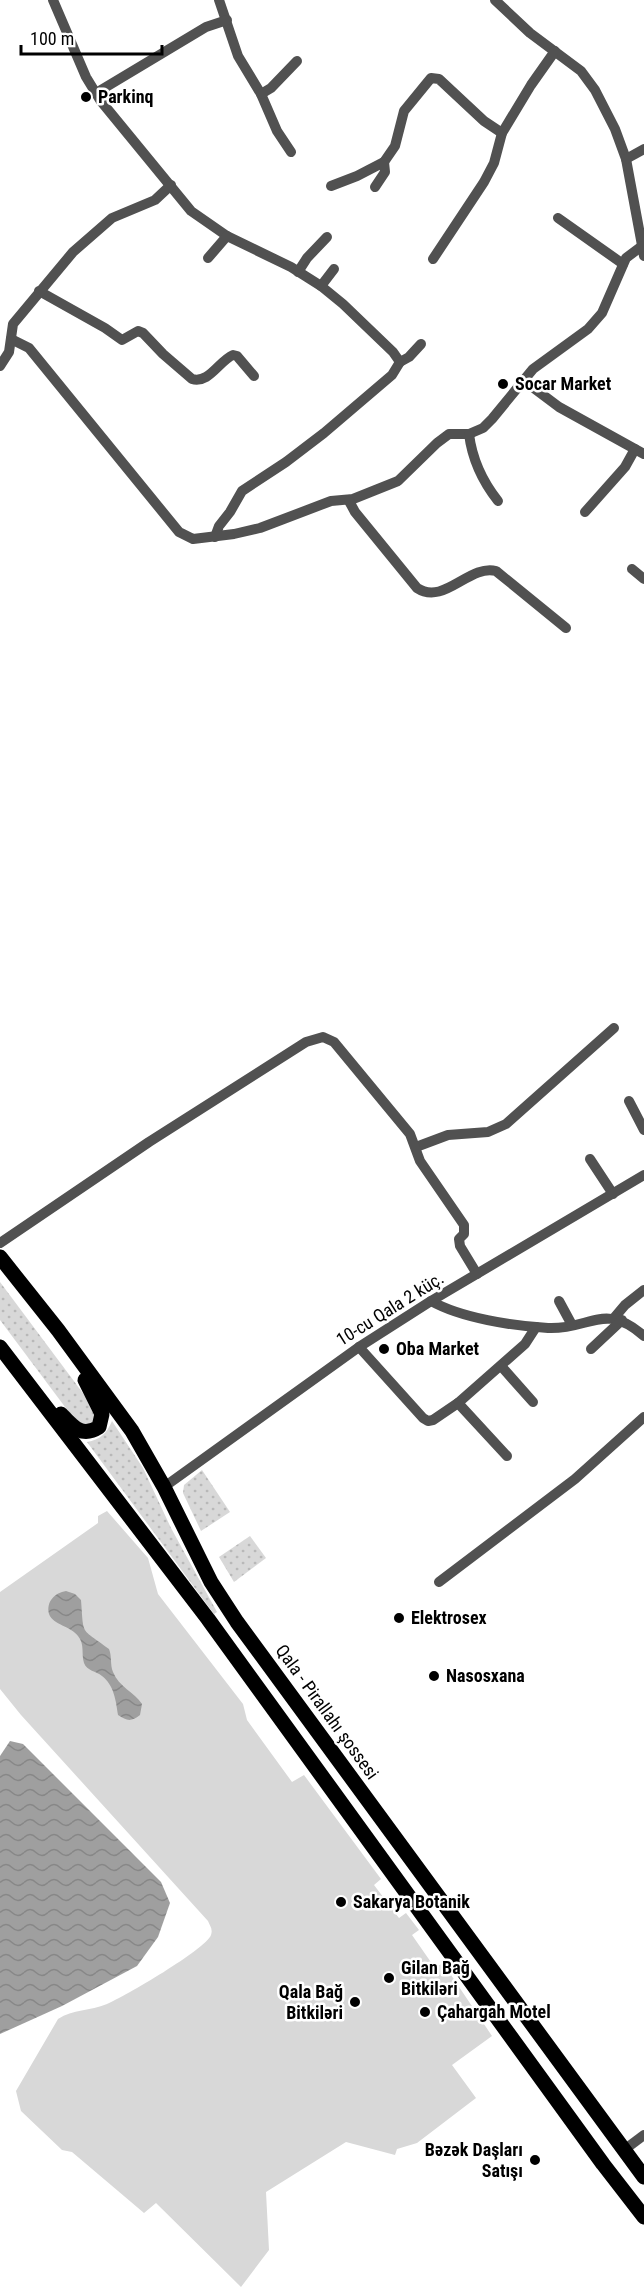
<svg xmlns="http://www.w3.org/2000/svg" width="644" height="2295" viewBox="0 0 644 2295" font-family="'Roboto Condensed',sans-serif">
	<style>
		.grass { fill: url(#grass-dots) }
		.park { fill: #d8d8d8 }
		.water { fill: url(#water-waves) }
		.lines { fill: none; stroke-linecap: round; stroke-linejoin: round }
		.street { stroke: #515151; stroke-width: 10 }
		.primary { stroke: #000; stroke-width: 15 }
		.poi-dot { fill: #000; stroke: #fff; stroke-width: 2 }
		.labels { text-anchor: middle; stroke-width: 5; stroke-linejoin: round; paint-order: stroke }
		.poi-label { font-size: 18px; font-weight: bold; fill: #000; stroke: #fff; text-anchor: start }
		.street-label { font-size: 18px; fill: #000; stroke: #fff }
	</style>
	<defs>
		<pattern id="grass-dots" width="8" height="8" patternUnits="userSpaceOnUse" patternTransform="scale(1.5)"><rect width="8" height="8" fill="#d8d8d8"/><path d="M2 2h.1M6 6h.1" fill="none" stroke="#b8b8b8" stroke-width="1.8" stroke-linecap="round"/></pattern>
		<pattern id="water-waves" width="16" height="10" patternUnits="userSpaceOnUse" patternTransform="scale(1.5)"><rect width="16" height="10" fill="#9f9f9f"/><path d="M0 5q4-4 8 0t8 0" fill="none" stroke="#878787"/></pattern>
	</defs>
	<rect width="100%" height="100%" fill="#fff"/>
	<g class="grass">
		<path d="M0 1282 94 1408 96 1414 93 1422 86 1426 74 1419 0 1320Z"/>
		<path d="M112 1421 143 1468 171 1528 217 1612 214 1614 87 1442C100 1440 107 1433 112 1421Z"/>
		<path d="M202 1470 230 1512 201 1531 183 1493 184 1485Z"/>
		<path d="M250 1536 266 1558 234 1582 219 1557Z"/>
	</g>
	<path class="park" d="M107 1511 148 1558 158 1594 243 1704 247 1720 292 1782 304 1775 381 1879 374 1885 399 1918 406 1913 419 1930 412 1935 435 1968 443 1963 492 2036 452 2065 476 2098 417 2143 397 2149 395 2155 346 2142 266 2192 269 2250 241 2287 156 2203 144 2213 72 2152 62 2150 21 2111 16 2091 58 2019C73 2009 90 2011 107 2004 124 1997 206 1949 211 1935 213 1929 210 1926 208 1921L21 1715 0 1689V1592L98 1523V1516Z"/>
	<g class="water">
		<path d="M66 1591 75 1594 81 1600C84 1637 80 1627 109 1649 112 1656 110 1665 113 1672 119 1687 134 1692 142 1704L140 1715C131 1722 127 1721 118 1715 116 1701 114 1685 102 1676 96 1671 87 1671 84 1663 81 1653 85 1645 78 1636 71 1626 53 1625 49 1614 46 1601 55 1593 66 1591Z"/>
		<path d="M10 1741 23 1744 161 1882 170 1903 158 1937 137 1966 62 2006 0 2034V1756Z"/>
	</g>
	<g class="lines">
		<g class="street">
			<path d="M53 0 86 77 100 100 191 211 227 236 291 267 321 286 343 304 393 352 400 362 392 375 324 433 286 462 242 491 230 512 219 526 215 537"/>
			<path d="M219 0 238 56 261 94 277 131 291 152"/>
			<path d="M495 0 530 33 581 71 595 90 615 129 626 159 644 256"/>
			<path d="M96 93 206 27 227 20"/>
			<path d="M261 94 271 88 297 61"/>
			<path d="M626 159 644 149"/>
			<path d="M331 186 357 176 384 162 395 146 404 111 431 78 439 79 484 121 502 133"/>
			<path d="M375 187 385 172 384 162"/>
			<path d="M558 218 623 264"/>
			<path d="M208 258 227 236"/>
			<path d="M433 259 484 182 494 163 502 133 531 85 555 51"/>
			<path d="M298 272 307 258 327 237"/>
			<path d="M321 286 334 269"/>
			<path d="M39 291 105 328 122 340 138 331 143 333 163 354 192 379C209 384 219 361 233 355L237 356 254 376"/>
			<path d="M11 339 29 348 179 532 193 539 234 534 260 528 331 501 353 499 398 481 437 443 449 434H469L483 428 492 419 533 369 588 329 602 313 626 258 642 246"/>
			<path d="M400 362 409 357 421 344"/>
			<path d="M0 366 9 352 13 324 73 252 112 218 155 200 171 185"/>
			<path d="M523 380 559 407 644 454"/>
			<path d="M469 434C472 458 483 482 498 501"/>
			<path d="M349 501 355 512 417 588C444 606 469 564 496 571L566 628"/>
			<path d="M585 512 625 467 635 449"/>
			<path d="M632 569 644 579"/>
			<path d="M629 1101 644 1130"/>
			<path d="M416 1147 448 1135 488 1132 506 1124 614 1028"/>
			<path d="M590 1159 613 1194"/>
			<path d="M0 1243 149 1142 306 1042 323 1037 334 1042 410 1134 420 1161 464 1225V1234L459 1239 460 1246 477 1274"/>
			<path d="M431 1301C461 1318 513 1326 548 1328 590 1330 604 1301 644 1336"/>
			<path d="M559 1301 572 1325"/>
			<path d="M614 1318 625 1305 644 1290"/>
			<path d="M359 1347 423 1418 428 1421 433 1420 458 1403 525 1344 536 1327"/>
			<path d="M591 1349 622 1320"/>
			<path d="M501 1366 533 1402"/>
			<path d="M458 1403 507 1456"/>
			<path d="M164 1487 359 1347 431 1301 644 1175"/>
			<path d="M439 1582 575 1479 644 1417"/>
			<path d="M624 2150 644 2135"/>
		</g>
		<g class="primary">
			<path d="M0 1257 58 1330 132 1431 164 1487 211 1582 237 1622 644 2177"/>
			<path d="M0 1347 208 1619 603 2164 644 2217"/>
			<path d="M61 1414C73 1427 82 1438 99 1427L102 1414 85 1380"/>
		</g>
	</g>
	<g class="poi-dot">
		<circle cx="86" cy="97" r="6"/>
		<circle cx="503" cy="384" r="6"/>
		<circle cx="384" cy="1349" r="6"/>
		<circle cx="399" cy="1618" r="6"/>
		<circle cx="434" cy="1676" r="6"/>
		<circle cx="341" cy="1902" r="6"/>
		<circle cx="389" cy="1978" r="6"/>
		<circle cx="355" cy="2002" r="6"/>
		<circle cx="425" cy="2012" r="6"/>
		<circle cx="535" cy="2160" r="6"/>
	</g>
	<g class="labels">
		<g class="poi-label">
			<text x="98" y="103">Parkinq</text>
			<text x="515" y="390">Socar Market</text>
			<text x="396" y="1355">Oba Market</text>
			<text x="411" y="1624">Elektrosex</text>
			<text x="446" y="1682">Nasosxana</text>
			<text x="353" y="1908">Sakarya Botanik</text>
			<text x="401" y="1974">Gilan Bağ<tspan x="401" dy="21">Bitkiləri</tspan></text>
			<text x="343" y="1998" text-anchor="end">Qala Bağ<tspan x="343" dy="21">Bitkiləri</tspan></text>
			<text x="437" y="2018">Çahargah Motel</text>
			<text x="523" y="2156" text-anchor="end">Bəzək Daşları<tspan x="523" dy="21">Satışı</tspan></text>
		</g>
		<g class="street-label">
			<text transform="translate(390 1309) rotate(-32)" y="6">10-cu Qala 2 küç.</text>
			<text transform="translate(327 1712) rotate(54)" y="6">Qala - Pirallahı şossesi</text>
		</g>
	</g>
	<path d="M21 45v9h141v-9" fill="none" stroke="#000000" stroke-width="3"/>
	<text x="30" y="45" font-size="18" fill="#000000" stroke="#ffffff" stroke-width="4.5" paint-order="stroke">100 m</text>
</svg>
